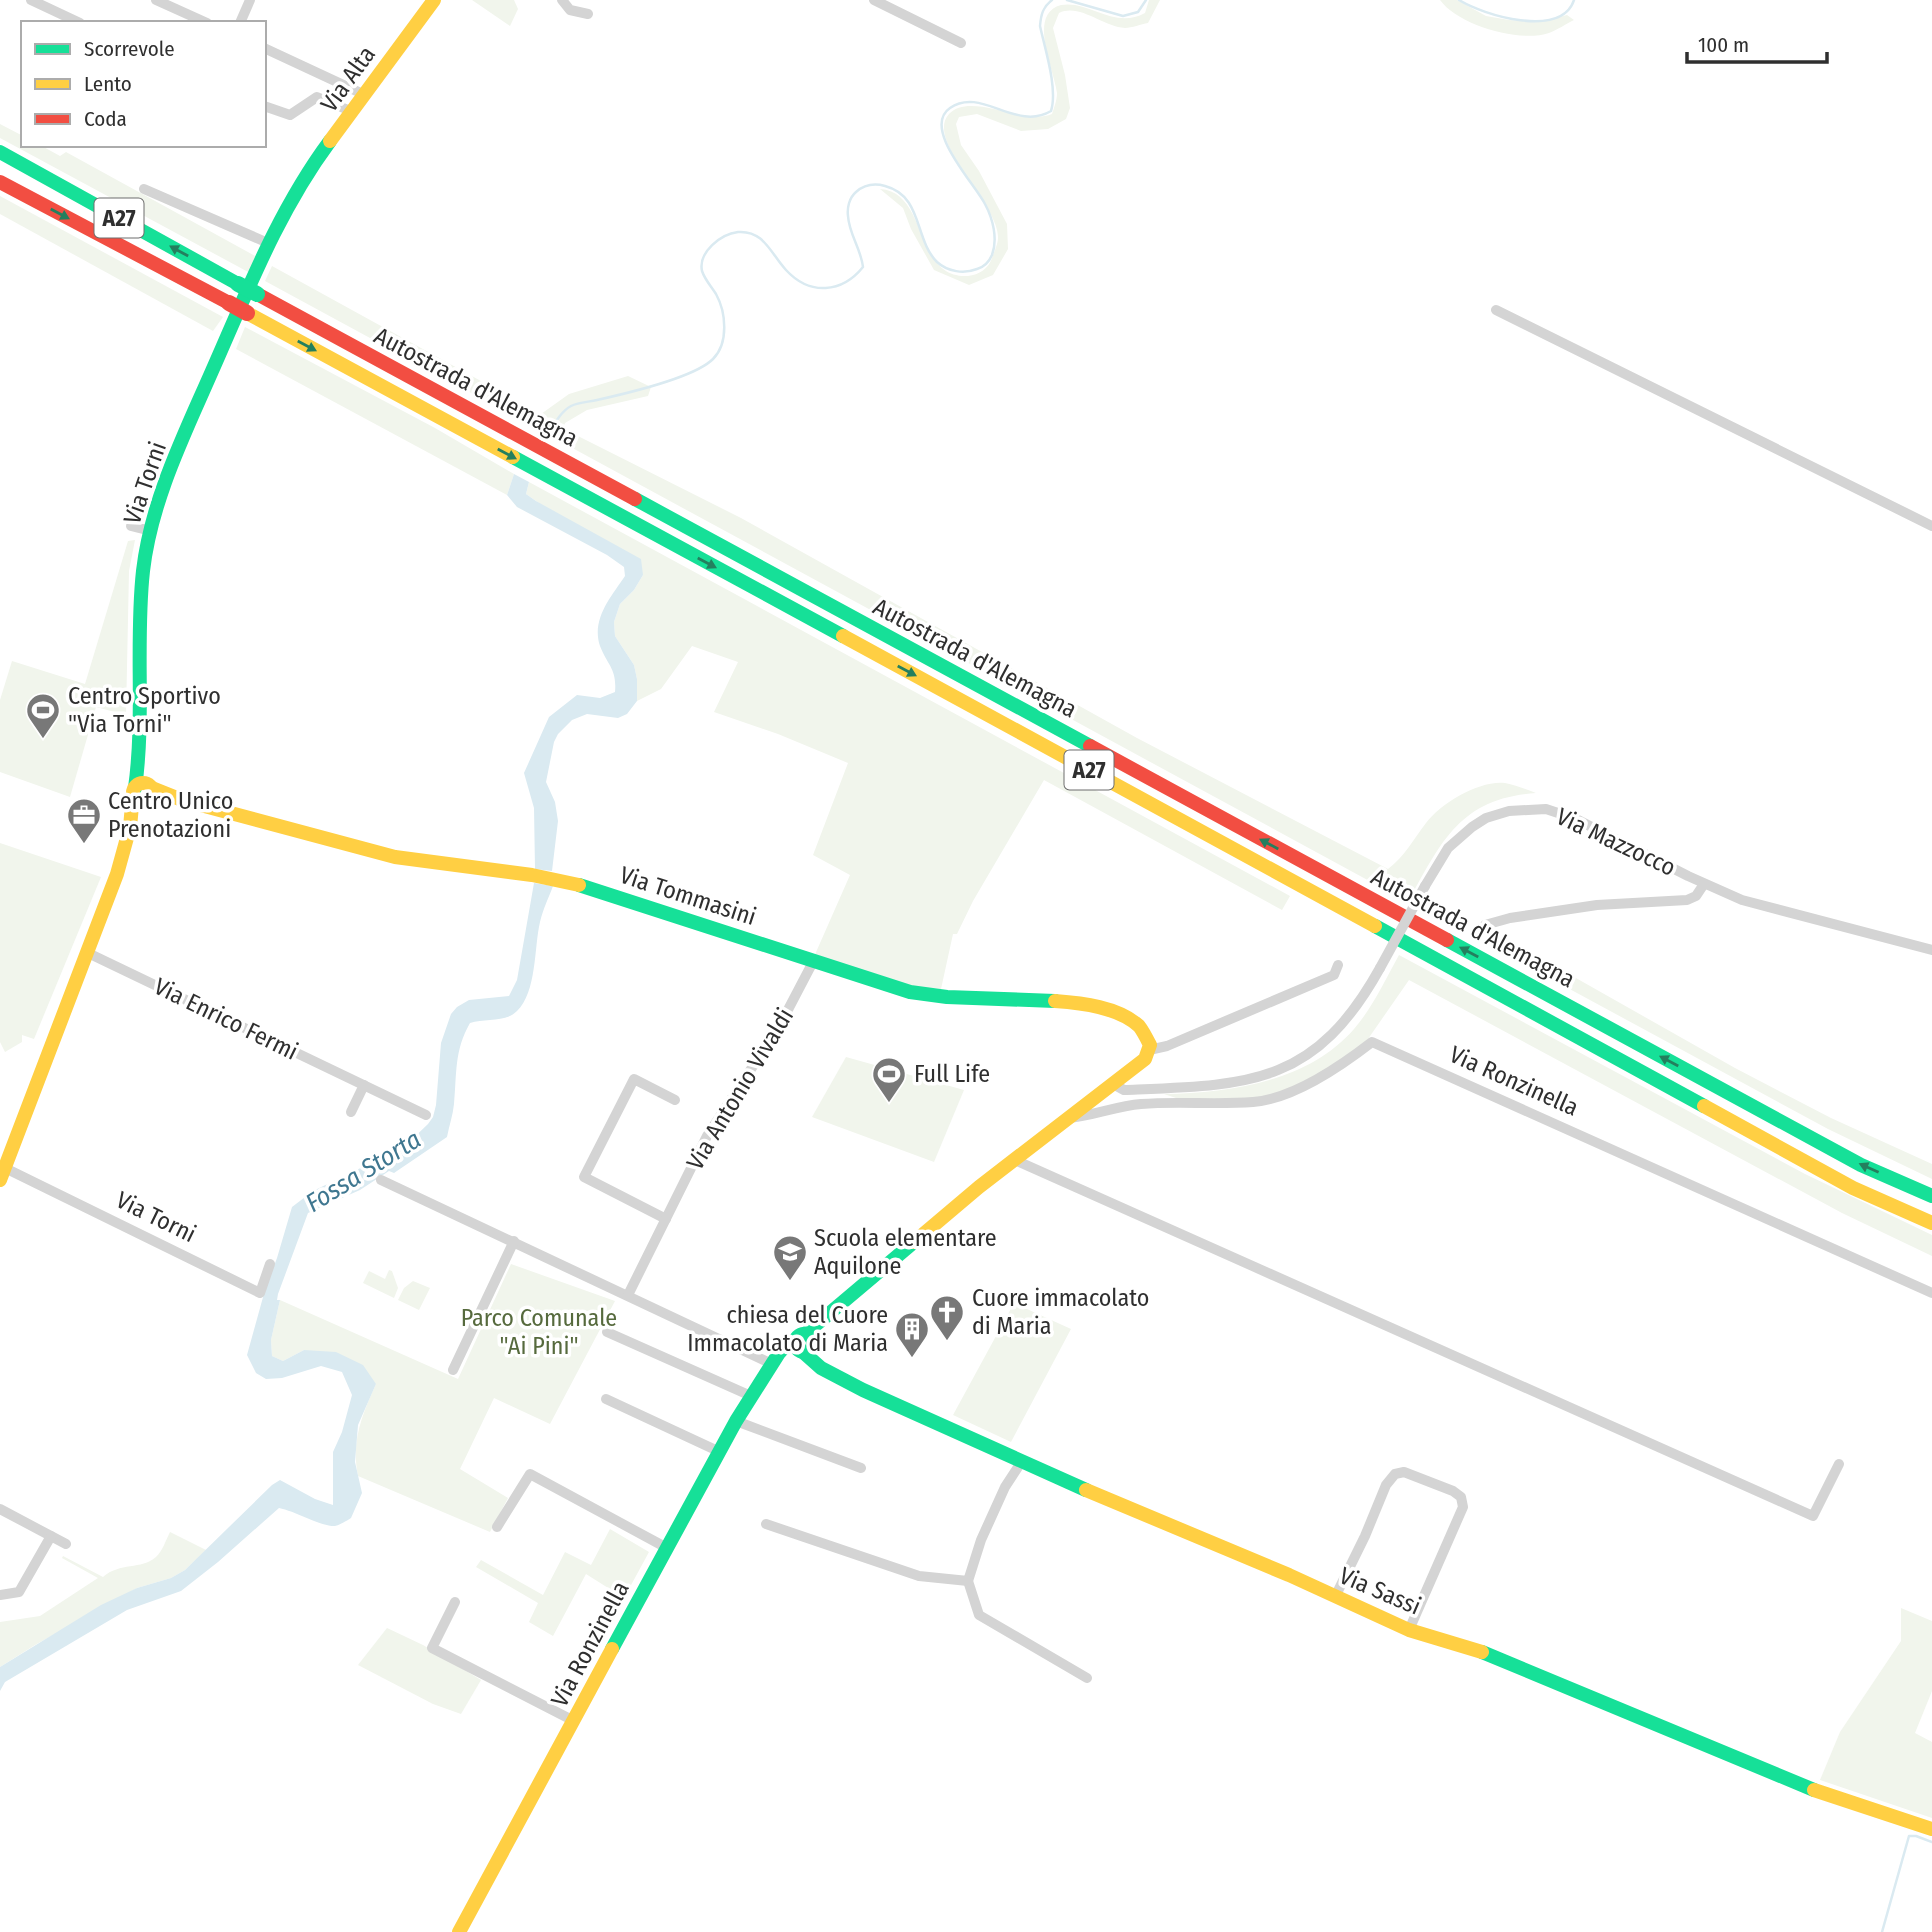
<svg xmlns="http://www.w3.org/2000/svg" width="1932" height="1932" viewBox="0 0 1932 1932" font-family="'Fira Sans Condensed',sans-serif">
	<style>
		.green { fill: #f1f5ec }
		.water { fill: #daeaf1 }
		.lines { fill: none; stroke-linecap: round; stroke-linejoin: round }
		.stream { stroke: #daeaf1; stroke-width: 2.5 }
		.street { stroke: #d4d4d4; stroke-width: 10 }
		.fast { stroke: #16e098; stroke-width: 14 }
		.slow { stroke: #ffcf43; stroke-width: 14 }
		.jam { stroke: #f24e42; stroke-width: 14 }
		.street-bridge { stroke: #d4d4d4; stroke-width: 10 }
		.fast-bridge { stroke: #16e098; stroke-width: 16 }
		.jam-bridge { stroke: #f24e42; stroke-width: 16 }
		.oneway { fill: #247f5e }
		.labels { text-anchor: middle; stroke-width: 7; stroke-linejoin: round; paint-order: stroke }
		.shield { fill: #fff; stroke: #6d6d6d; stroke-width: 2 }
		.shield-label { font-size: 23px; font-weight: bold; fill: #2f2f2f }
		.street-label { font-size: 24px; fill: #2f2f2f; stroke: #fff }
		.poi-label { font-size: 24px; fill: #2f2f2f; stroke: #fff; text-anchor: start }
		.park-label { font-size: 24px; fill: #566a3d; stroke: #fff }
		.water-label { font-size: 26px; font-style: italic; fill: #3f7790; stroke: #fff }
	</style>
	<rect width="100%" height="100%" fill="#fff"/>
	<g class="green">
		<path d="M472 0H514L518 9 510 26Z"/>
		<path d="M1149 0H1160L1148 23C1141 24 1132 28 1125 28 1103 27 1080 3 1059 13L1053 28 1065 75 1070 108 1066 119 1048 129 1021 131 977 114 959 117 956 124 961 145 979 171 1007 224 1008 249 993 275 969 285 934 270 911 229 903 208 880 189C929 192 913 279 968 276 979 275 989 268 992 258 994 252 998 244 998 238 1000 205 924 141 949 114 971 91 1023 126 1052 114 1054 108 1057 100 1057 93 1054 69 1027 14 1061 5 1090 0 1114 30 1145 13Z"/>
		<path d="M1440 0H1457L1486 16 1509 20 1539 22 1567 15 1574 20C1566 24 1557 30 1549 33 1519 43 1458 25 1440 0Z"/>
		<path d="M0 124 23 136V145H40L60 156 66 152 257 257 250 273 0 138Z"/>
		<path d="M0 196 223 317 213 331 0 214Z"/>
		<path d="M272 266 541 414 569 394 628 376 651 387 648 396 587 410 565 423 564 429 741 518 1137 738 1388 869C1405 856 1413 840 1426 823 1441 803 1480 780 1505 783 1516 785 1527 790 1536 793 1460 798 1441 842 1408 902L265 281Z"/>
		<path d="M245 327 435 428 514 474 507 495 236 349Z"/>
		<path d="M529 482 1290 896 1282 910 1044 780 973 901 957 934H953L941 989 917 987 813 959 850 875 813 855 848 763 778 734 714 712 738 662 692 646 661 689 637 701V679L634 665 615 636 614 622 620 604 634 590 643 575 526 494Z"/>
		<path d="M135 540 129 571 126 715 96 707 70 797 0 772V700L12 661 85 684 128 541Z"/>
		<path d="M0 843 101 877 34 1039 22 1035V1042L5 1052 0 1042Z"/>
		<path d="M1399 955 1805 1174 1932 1235V1256L1842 1213 1409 980 1368 1039 1325 1077 1264 1100 1197 1105 1164 1094C1229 1093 1308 1082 1354 1029 1373 1007 1385 980 1399 955Z"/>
		<path d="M1560 969 1735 1068 1831 1118 1932 1164V1179L1828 1129 1553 980Z"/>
		<path d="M846 1057 964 1090 934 1162 812 1117Z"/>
		<path d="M511 1264 615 1301 550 1424 494 1398 460 1469 508 1498 490 1532 358 1476C351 1441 362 1415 376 1384L304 1350 283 1361 272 1356 271 1340 280 1300 458 1379Z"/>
		<path d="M389 1270 392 1271 398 1288 394 1298 363 1283 369 1271 385 1279Z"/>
		<path d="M413 1281 430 1288 419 1310 398 1300 404 1288Z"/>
		<path d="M1014 1303 1071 1329 1011 1442 953 1415Z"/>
		<path d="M610 1529 649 1552 624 1598 586 1574 553 1636 529 1622 538 1603 476 1567 481 1560 543 1595 565 1552 591 1565Z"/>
		<path d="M170 1532 206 1550 185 1570 171 1578 137 1588 35 1645 0 1667V1622L40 1616 98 1578 62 1558 63 1556 103 1577C120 1562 141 1570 156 1557 162 1552 166 1540 170 1532Z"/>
		<path d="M1901 1608 1932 1621V1691L1915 1733 1932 1742V1818L1820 1780 1840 1732 1901 1641Z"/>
		<path d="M387 1628 423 1645 481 1680 461 1714 433 1704 358 1665Z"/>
	</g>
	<g class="water">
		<path d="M514 474 529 482 526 494 536 501 641 559 643 575 634 590 620 604 614 622 615 636 634 665 637 679V701L627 714 618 718 587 714 572 720 558 734 554 742 546 782 555 802 558 821 552 871 535 869 534 808 524 773 549 717 577 695 600 698 615 692C617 669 608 666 600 646 591 619 611 597 625 576L624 567 607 555 517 507 507 495Z"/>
		<path d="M534 883 553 886C549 897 543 909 540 922 534 947 537 992 517 1011 505 1023 485 1018 470 1023 454 1051 457 1073 454 1104 453 1115 449 1126 447 1137L394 1173 389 1171 360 1190 308 1213 278 1294 277 1300H280L271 1340 272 1356 283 1361 304 1350 336 1352 363 1365 376 1384 358 1425 355 1462 362 1493 351 1518C346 1521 340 1525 335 1526 322 1527 295 1511 279 1508L218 1562 181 1591 127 1610 5 1682 0 1691V1667L101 1605 137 1588 171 1578 185 1570 272 1485 280 1480 315 1499 333 1505V1452L342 1432 352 1395 342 1372 321 1366 282 1378 266 1379 256 1373 247 1355 265 1290 277 1258 292 1207 313 1191 404 1147 428 1124 433 1117 436 1105 441 1043 451 1014 457 1007 469 1000 509 996 517 980Z"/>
	</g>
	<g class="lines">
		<g class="stream">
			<path d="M1067 0 1123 16 1138 12 1146 0"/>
			<path d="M1459 0C1483 15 1561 39 1574 0"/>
			<path d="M548 435C554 425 560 412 571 406 579 402 589 402 597 400 624 394 694 378 713 359 729 343 726 312 716 294 711 286 705 280 702 271 698 252 721 234 738 232 764 230 771 254 786 270 810 296 842 293 863 267 861 249 849 234 848 216 847 208 849 198 856 192 864 185 874 183 885 186 923 196 914 239 937 262 948 272 964 274 977 269 984 267 989 262 992 255 998 239 993 219 985 204 975 184 921 128 950 108 981 86 1016 132 1051 111 1058 89 1045 49 1040 26 1041 14 1043 7 1052 0"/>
			<path d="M1882 1932 1909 1836H1916L1932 1842"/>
		</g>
		<g class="street">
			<path d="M31 0 80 23"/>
			<path d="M156 0 207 23"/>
			<path d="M562 0 570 10 588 14"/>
			<path d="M874 0 961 43"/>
			<path d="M240 23 250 0"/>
			<path d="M264 48 365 95"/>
			<path d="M264 106 290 115 317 97 353 112"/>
			<path d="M144 189 268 243"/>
			<path d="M1496 310 1932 526"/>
			<path d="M131 526 151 531"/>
			<path d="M1425 886 1448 848 1472 827 1486 818 1509 811 1546 809 1576 819 1688 876 1742 900 1932 950"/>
			<path d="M1485 925 1510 918 1597 905 1687 900 1696 896 1704 884"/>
			<path d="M88 953 426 1115"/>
			<path d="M1149 1050 1167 1046 1334 975 1338 965"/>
			<path d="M1113 1084 1124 1090C1248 1085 1314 1087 1380 968"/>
			<path d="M351 1112 364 1085"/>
			<path d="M1067 1118C1094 1116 1115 1106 1141 1104 1178 1101 1216 1105 1253 1102 1293 1099 1341 1066 1372 1042L1932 1293"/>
			<path d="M1015 1160 1813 1516 1839 1464"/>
			<path d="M5 1168 260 1293 270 1264"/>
			<path d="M381 1180 772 1364"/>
			<path d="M666 1219 584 1177 634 1079 675 1100"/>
			<path d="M628 1295 707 1136 780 1025 814 960"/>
			<path d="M607 1332 751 1396"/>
			<path d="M453 1370 514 1241"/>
			<path d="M606 1399 720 1452"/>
			<path d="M736 1421 861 1468"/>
			<path d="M0 1509 66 1544"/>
			<path d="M766 1524 919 1576 968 1581 981 1540 1005 1487 1022 1461"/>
			<path d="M497 1527 530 1474 667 1548"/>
			<path d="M968 1581 979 1615 1087 1678"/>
			<path d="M0 1595 19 1592 51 1536"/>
			<path d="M1335 1597 1365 1536 1386 1485 1395 1474 1404 1472 1453 1491 1461 1497 1463 1507 1409 1630"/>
			<path d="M455 1602 432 1648 574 1721"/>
		</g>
		<g class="fast">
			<path d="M0 152 238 284"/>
			<path d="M513 457 843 636"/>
			<path d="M635 499 1090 746"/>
			<path d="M135 788C145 716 135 643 143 571 151 501 184 435 212 371 247 292 278 211 330 141"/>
			<path d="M579 885 910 992 947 997 1055 1001"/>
			<path d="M1375 926 1704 1106"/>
			<path d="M1447 940 1861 1165 1932 1196"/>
			<path d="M805 1334 914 1242"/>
			<circle cx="804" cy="1343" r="9"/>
			<path d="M803 1352 821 1368 863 1390 1086 1490"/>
			<path d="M612 1649 736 1421 779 1353 787 1344 796 1340"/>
			<path d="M1482 1652 1814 1790"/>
		</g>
		<g class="slow">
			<path d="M330 141 434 0"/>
			<path d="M247 313 513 457"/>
			<path d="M843 636 1375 926"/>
			<circle cx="143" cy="793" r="10"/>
			<path d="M152 788 182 800 395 857 532 875 579 885"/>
			<path d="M1704 1106 1853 1188 1932 1223"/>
			<path d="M0 1180 117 874 130 827 133 795"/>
			<path d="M914 1242 979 1187 1145 1059 1150 1045C1147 1039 1143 1031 1139 1026 1118 1007 1082 1003 1055 1001"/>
			<path d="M1086 1490 1289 1575 1409 1630 1482 1652"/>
			<path d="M1814 1790 1932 1829"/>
			<path d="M459 1932 612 1649"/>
		</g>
		<g class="jam">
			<path d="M0 182 229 303"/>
			<path d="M257 294 635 499"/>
			<path d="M1090 746 1447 940"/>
		</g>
		<path class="street-bridge" d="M1380 968 1425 886"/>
		<path class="fast-bridge" d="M238 284 257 294"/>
		<path class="jam-bridge" d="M229 303 247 313"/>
	</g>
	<defs><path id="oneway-solid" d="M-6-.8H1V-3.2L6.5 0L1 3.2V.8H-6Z" transform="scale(1.75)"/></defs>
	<g class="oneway">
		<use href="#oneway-solid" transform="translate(60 214) rotate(28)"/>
		<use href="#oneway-solid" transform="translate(179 251) rotate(-151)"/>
		<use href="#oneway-solid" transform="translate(307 346) rotate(28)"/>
		<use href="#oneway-solid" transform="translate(507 454) rotate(28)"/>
		<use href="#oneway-solid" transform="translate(707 563) rotate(28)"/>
		<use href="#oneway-solid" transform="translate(907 671) rotate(28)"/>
		<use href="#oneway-solid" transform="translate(1269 844) rotate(-152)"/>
		<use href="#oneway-solid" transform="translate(1469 952) rotate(-152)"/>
		<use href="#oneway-solid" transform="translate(1669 1061) rotate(-152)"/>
		<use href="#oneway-solid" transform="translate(1869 1168) rotate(-156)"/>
	</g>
	<defs>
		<g id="stadium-pin" transform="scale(1.75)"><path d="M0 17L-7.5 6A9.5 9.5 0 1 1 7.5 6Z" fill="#787878" stroke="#fff"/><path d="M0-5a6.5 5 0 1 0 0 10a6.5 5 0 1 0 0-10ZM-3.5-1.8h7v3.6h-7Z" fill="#fff"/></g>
		<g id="office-pin" transform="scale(1.75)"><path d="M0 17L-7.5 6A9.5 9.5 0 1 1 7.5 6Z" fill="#787878" stroke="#fff"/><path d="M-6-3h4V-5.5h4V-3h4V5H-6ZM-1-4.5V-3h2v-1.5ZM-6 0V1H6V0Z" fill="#fff"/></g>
		<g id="school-pin" transform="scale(1.75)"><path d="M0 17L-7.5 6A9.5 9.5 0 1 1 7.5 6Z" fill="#787878" stroke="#fff"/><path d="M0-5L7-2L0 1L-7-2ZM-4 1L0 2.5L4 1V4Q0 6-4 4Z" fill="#fff"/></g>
		<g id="church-pin" transform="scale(1.75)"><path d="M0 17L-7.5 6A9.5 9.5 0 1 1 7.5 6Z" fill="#787878" stroke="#fff"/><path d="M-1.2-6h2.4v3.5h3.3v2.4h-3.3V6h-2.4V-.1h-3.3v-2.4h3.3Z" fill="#fff"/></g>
		<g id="building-pin" transform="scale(1.75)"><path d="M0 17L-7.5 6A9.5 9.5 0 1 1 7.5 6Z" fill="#787878" stroke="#fff"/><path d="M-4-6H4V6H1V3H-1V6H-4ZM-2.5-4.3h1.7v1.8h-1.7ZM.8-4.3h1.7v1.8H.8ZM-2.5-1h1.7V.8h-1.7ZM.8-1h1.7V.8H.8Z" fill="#fff"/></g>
	</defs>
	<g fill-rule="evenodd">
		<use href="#stadium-pin" x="43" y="710"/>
		<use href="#office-pin" x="84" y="815"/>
		<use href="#stadium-pin" x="889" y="1074"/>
		<use href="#school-pin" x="790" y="1252"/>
		<use href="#church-pin" x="947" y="1312"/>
		<use href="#building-pin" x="912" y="1329"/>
	</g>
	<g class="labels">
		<g class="shield">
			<rect x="94.5" y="198.5" width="49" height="39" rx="5"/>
			<rect x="1064.5" y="750.5" width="49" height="39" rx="5"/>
		</g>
		<g class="shield-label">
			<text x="119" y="226">A27</text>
			<text x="1089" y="778">A27</text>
		</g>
		<g class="street-label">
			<text transform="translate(348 79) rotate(-54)" y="8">Via Alta</text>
			<text transform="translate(476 387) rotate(28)" y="8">Autostrada d'Alemagna</text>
			<text transform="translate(145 483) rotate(-71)" y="8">Via Torni</text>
			<text transform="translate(975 658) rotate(28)" y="8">Autostrada d'Alemagna</text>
			<text transform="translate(1616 842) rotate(25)" y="8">Via Mazzocco</text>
			<text transform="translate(688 896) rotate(18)" y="8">Via Tommasini</text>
			<text transform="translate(1473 928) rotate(28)" y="8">Autostrada d'Alemagna</text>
			<text transform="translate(226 1019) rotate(26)" y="8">Via Enrico Fermi</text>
			<text transform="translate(1514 1081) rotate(24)" y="8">Via Ronzinella</text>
			<text transform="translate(740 1089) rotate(-59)" y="8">Via Antonio Vivaldi</text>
			<text transform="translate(156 1217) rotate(26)" y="8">Via Torni</text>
			<text transform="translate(1380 1591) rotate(23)" y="8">Via Sassi</text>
			<text transform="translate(590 1644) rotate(-62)" y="8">Via Ronzinella</text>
		</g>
		<g class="poi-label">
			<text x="68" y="704">Centro Sportivo<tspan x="68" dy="28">"Via Torni"</tspan></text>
			<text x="108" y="809">Centro Unico<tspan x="108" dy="28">Prenotazioni</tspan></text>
			<text x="914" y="1082">Full Life</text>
			<text x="814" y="1246">Scuola elementare<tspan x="814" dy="28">Aquilone</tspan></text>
			<text x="972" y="1306">Cuore immacolato<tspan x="972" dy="28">di Maria</tspan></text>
			<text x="888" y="1323" text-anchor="end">chiesa del Cuore<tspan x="888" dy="28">Immacolato di Maria</tspan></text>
		</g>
		<g class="park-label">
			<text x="539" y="1326">Parco Comunale<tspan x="539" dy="28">"Ai Pini"</tspan></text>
		</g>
		<g class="water-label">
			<text transform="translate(363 1171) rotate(-32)" y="9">Fossa Storta</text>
		</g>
	</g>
	<rect x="21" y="21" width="245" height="126" fill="#ffffff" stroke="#acacac" stroke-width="2"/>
	<rect x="35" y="44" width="35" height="10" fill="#16e098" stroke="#acacac" stroke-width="2"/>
	<text x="84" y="56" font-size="21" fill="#2f2f2f">Scorrevole</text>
	<rect x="35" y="79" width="35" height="10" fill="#ffcf43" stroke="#acacac" stroke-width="2"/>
	<text x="84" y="91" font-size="21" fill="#2f2f2f">Lento</text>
	<rect x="35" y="114" width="35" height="10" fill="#f24e42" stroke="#acacac" stroke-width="2"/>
	<text x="84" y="126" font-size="21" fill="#2f2f2f">Coda</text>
	<path d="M1687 52v10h140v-10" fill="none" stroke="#2f2f2f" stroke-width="3.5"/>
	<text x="1698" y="52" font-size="21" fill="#2f2f2f" stroke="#ffffff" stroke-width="5" paint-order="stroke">100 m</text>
</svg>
